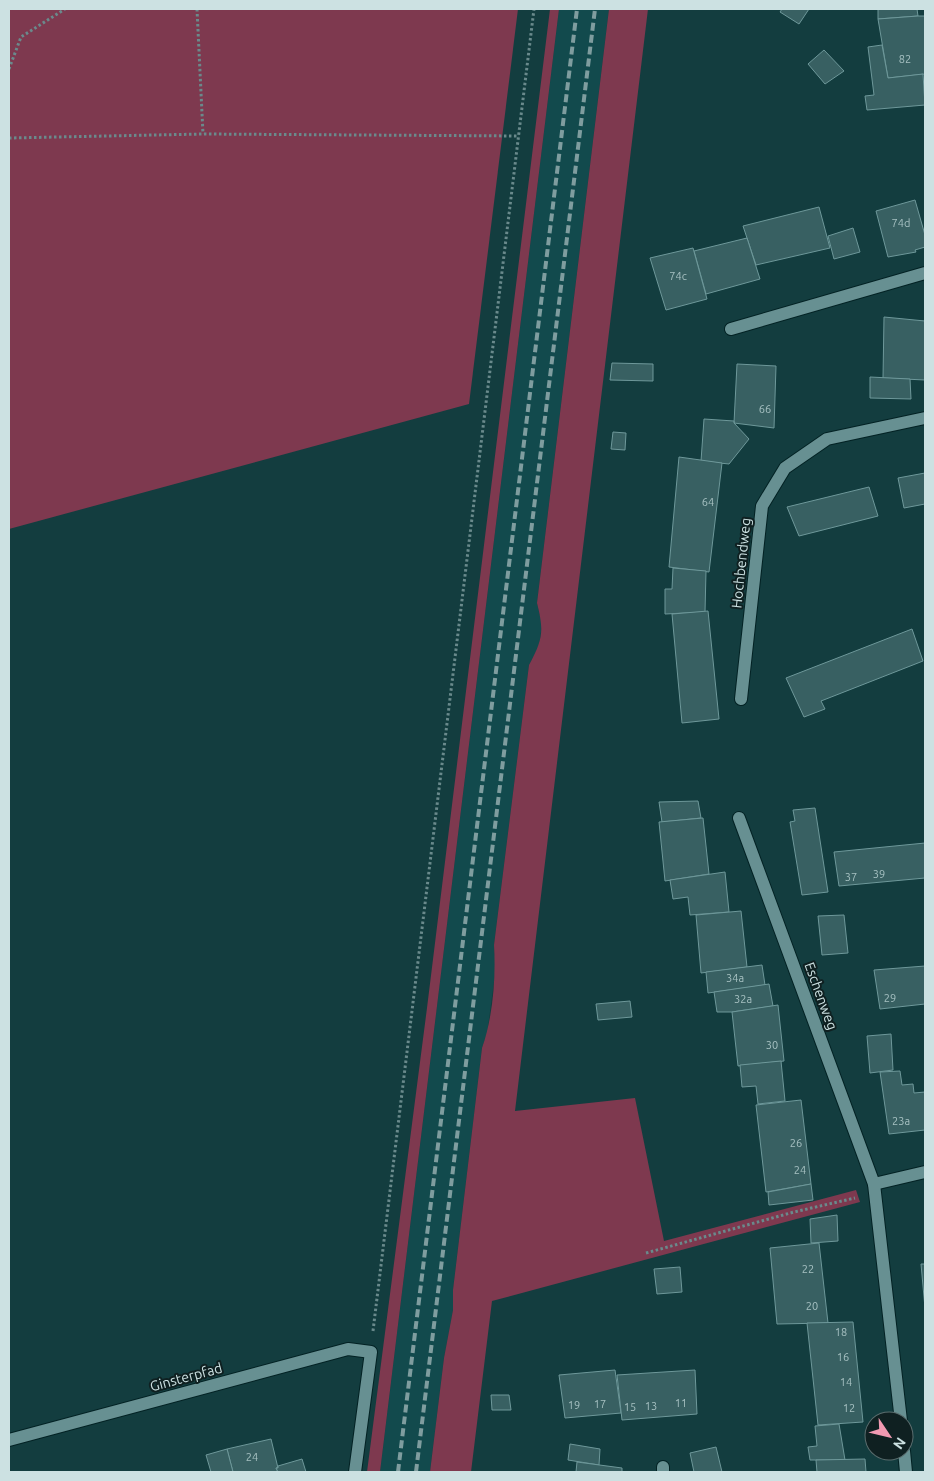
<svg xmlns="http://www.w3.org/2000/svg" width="934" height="1481" viewBox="0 0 934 1481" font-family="Ubuntu,sans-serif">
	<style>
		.built { fill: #124a4d }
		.green { fill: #7e394f }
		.building { fill: #386062; stroke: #6e989a }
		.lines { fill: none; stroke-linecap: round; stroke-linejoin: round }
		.street-casing { stroke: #032224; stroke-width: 14 }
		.path { stroke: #6a8a8c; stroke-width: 3; stroke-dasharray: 2.5 2.5; stroke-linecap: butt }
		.street { stroke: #679092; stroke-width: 12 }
		.rail { stroke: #7f9d9f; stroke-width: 4; stroke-dasharray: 8 4; stroke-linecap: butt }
		.labels { text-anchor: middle; stroke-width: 4; stroke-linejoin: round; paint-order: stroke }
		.number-label { font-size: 11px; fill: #a7c1c2 }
		.street-label { font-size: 14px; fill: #cce1e2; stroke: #0f2021 }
	</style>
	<rect width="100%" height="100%" fill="#133d3f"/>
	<path class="built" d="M559 9H609L537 603 542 624 539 647 529 665 494 945 496 967 487 1034 482 1048 453 1290V1310L444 1358 430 1472H380Z"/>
	<g class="green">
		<path d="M9 9H518L469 404 9 529Z"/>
		<path d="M550 9H559L380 1472H367L427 1008Z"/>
		<path d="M609 9H648L515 1111 635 1098 664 1241 856 1190 860 1202 492 1301 471 1472H430L444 1358 453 1310V1290L482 1048C493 1017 496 977 494 945L529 665C543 639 544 631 537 603Z"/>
	</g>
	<g class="building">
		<path d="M782 9H809L799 24 780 12Z"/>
		<path d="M878 9H917L918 16 878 19Z"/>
		<path d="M918 16H925V74L888 78 878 19Z"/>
		<path d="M882 45 888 78 923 74 925 105 867 110 865 96 874 95 868 47Z"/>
		<path d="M824 50 844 71 825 84 808 64Z"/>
		<path d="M915 200 925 235V247L915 250 916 252 888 257 876 211Z"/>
		<path d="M819 207 830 248 756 265 743 226Z"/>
		<path d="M853 228 860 252 834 259 828 236Z"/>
		<path d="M747 238 760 279 706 294 694 251Z"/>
		<path d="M693 248 707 299 666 310 650 258Z"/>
		<path d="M884 317 925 321V380L883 378Z"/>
		<path d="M612 363 653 364V381L610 380Z"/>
		<path d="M737 364 776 366 774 428 734 423Z"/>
		<path d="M870 377 910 379 911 399 870 398Z"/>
		<path d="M704 419 734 421V423L749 439 729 464 701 461Z"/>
		<path d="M613 432 626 433 625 450 611 449Z"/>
		<path d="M679 457 722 463 709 572 669 567Z"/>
		<path d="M925 473V504L904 508 898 478Z"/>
		<path d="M869 487 878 516 799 536 787 507Z"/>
		<path d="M673 568 706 571 705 612 665 614V589H672Z"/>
		<path d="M708 611 719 719 682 723 672 614Z"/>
		<path d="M912 629 923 661 821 701 825 709 804 717 786 678Z"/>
		<path d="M698 801 701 818 662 822 659 802Z"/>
		<path d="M815 808 828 892 802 895 790 822 795 821 793 810Z"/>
		<path d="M703 818 709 874 665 881 659 822Z"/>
		<path d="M925 843V878L839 886 834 852Z"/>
		<path d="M725 872 729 912 690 915 688 897 673 899 670 880Z"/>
		<path d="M741 911 747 967 701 973 696 915Z"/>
		<path d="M844 915 848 953 822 955 818 916Z"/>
		<path d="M762 965 765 985 708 993 706 972Z"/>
		<path d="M925 966V1004L880 1009 874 970Z"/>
		<path d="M769 984 773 1006 732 1012H717L714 992Z"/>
		<path d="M630 1001 632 1017 598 1020 596 1004Z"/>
		<path d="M778 1005 784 1061 738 1066 732 1012Z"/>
		<path d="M891 1034 893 1070 870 1073 867 1036Z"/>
		<path d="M781 1061 785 1101 758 1104 756 1086 742 1087 740 1065Z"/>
		<path d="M900 1071 902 1085 913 1084 914 1093 925 1092V1130L889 1134 880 1072Z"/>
		<path d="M801 1100 811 1184 766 1192 756 1105Z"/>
		<path d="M811 1184 813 1200 769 1205 768 1192Z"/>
		<path d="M837 1215 838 1241 811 1243 810 1219Z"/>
		<path d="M819 1243 828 1323 777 1324 770 1248Z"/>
		<path d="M921 1264H925V1308Z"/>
		<path d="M680 1267 682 1292 657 1294 654 1269Z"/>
		<path d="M853 1322 863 1422 818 1425 807 1323Z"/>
		<path d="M615 1370 621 1413 565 1418 559 1375Z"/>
		<path d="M695 1370 697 1414 622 1420 617 1375Z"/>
		<path d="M491 1395H509L511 1410H492Z"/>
		<path d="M839 1424 845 1460H810L808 1447 817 1446 815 1426Z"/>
		<path d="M271 1439 278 1468H276L278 1472H233L227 1449Z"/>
		<path d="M570 1444 600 1449 599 1465 568 1460Z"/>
		<path d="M716 1447 722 1472H694L690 1453Z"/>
		<path d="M227 1449 233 1472H211L206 1455Z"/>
		<path d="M302 1459 306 1472H278L276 1468H278V1466Z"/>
		<path d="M865 1459 866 1472H817L816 1460Z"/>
		<path d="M577 1462 622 1468V1472H576Z"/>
	</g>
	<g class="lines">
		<g class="street-casing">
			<g id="street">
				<path d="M731 329 925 273"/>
				<path d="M741 699 762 506 785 468 827 439 925 418"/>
				<path d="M739 818 874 1184 925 1172"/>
				<path d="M874 1184 901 1421"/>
				<path d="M9 1440 348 1349 371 1352 355 1472"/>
				<path d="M904 1451 906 1472"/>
				<path d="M663 1472V1467"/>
			</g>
		</g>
		<g class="path">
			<path d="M197 9 203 134"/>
			<path d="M9 69 21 37 65 9"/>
			<path d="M9 138 203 134 519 136"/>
			<path d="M646 1253 794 1212 855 1198"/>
			<path d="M373 1331 534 9"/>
		</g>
		<use href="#street" class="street"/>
		<g class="rail">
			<path d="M398 1472 577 9"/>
			<path d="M416 1472 595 9"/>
		</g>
	</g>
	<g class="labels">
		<g class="number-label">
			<text x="905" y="63">82</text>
			<text x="901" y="227">74d</text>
			<text x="678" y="280">74c</text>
			<text x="765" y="413">66</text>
			<text x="708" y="506">64</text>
			<text x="879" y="878">39</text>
			<text x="851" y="881">37</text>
			<text x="735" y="982">34a</text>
			<text x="890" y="1002">29</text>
			<text x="743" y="1003">32a</text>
			<text x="772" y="1049">30</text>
			<text x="901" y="1125">23a</text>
			<text x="796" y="1147">26</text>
			<text x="800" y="1174">24</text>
			<text x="808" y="1273">22</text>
			<text x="812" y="1310">20</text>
			<text x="841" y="1336">18</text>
			<text x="843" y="1361">16</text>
			<text x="846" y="1386">14</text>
			<text x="681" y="1407">11</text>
			<text x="600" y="1408">17</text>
			<text x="574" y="1409">19</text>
			<text x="651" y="1410">13</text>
			<text x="630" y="1411">15</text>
			<text x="849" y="1412">12</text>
			<text x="252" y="1461">24</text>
		</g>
		<g class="street-label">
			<text transform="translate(741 563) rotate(-84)" y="5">Hochbendweg</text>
			<text transform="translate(821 996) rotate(70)" y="5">Eschenweg</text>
			<text transform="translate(186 1377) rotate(-15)" y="5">Ginsterpfad</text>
		</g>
	</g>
	<rect width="934" height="1481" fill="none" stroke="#cce1e2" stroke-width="20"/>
	<g transform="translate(889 1436) rotate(125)"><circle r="24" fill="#0f2021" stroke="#5b6d6e"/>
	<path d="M0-4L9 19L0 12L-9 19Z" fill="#f19ab2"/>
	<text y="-8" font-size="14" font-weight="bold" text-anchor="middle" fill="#cce1e2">N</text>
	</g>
</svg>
